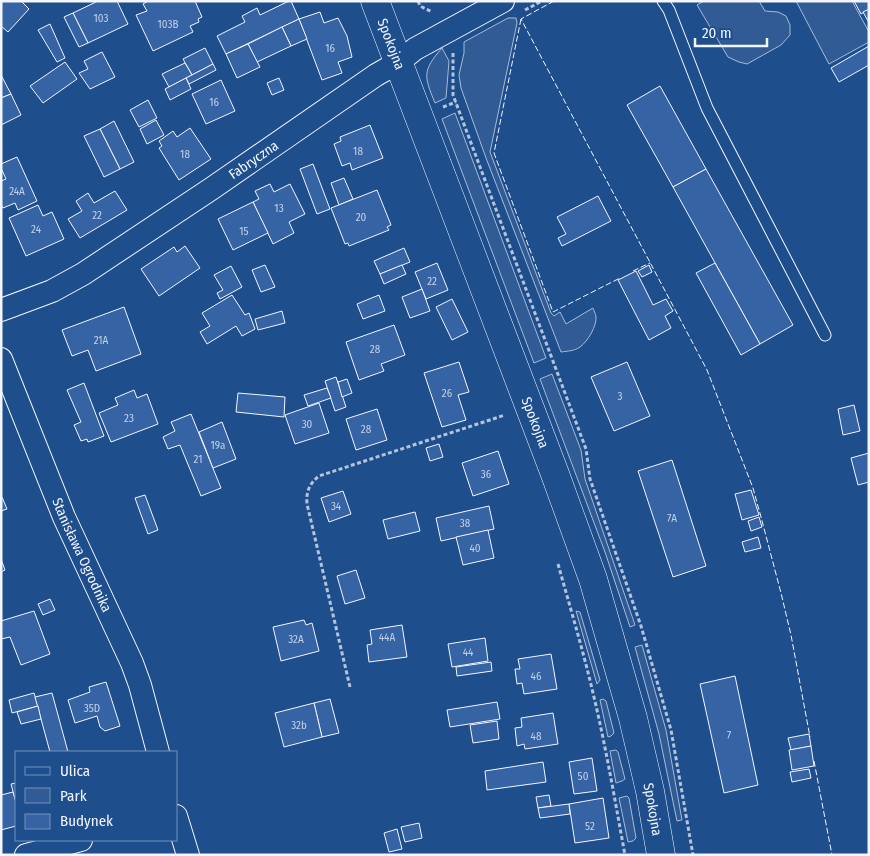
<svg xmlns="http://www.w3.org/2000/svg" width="870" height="856" viewBox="0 0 870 856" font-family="'Fira Sans Condensed',sans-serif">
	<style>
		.green { fill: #305b95; stroke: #a8bbd7 }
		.building { fill: #3563a3; stroke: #f2f6ff }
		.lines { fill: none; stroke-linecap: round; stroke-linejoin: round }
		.service-casing { stroke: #f2f6ff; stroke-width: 13 }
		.minor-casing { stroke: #f2f6ff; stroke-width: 24 }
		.tertiary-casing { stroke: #f2f6ff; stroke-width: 29 }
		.path { stroke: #b3c4dc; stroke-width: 3; stroke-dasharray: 4 2.5; stroke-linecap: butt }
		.service { stroke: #1f4e8c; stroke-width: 11 }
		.minor { stroke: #1f4e8c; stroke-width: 22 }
		.tertiary { stroke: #1f4e8c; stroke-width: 28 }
		.fence { stroke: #f2f6ff; stroke-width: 1; stroke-dasharray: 6 2.5; stroke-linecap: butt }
		.labels { text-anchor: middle; stroke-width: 4; stroke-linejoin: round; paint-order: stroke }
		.number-label { font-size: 11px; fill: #c3d1e8 }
		.street-label { font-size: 14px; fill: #f2f6ff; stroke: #1f4e8c }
	</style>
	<rect width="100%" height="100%" fill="#1f4e8c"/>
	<g class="green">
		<path d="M704 1H759L765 11 778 12 786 16 790 25V35L781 45 747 64 739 62 728 57 697 5Z"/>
		<path d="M796 1H852L869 32V42L829 64Z"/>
		<path d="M508 18H516L517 23 490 152 551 313 554 316 560 312 566 324 593 308C593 309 596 315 596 316 597 326 588 341 580 347 574 351 568 351 561 352L486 158 461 88 459 75 464 53V42Z"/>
		<path d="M442 48 449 61 446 98 435 103C424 76 422 71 442 48Z"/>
		<path d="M455 113 546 358 534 363 442 119Z"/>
		<path d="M552 374 581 450 585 479 635 625 630 627 605 552 540 379Z"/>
		<path d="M576 611 580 612 600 680 597 684Z"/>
		<path d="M642 645 666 730 682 820 677 821 659 734 635 647Z"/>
		<path d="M603 699 606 701 614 733 611 736 608 737 600 700Z"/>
		<path d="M616 750 618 752 625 779 622 781 616 783 610 751Z"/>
		<path d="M627 796 629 798 636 838 633 841 628 842 619 798Z"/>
	</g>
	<g class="building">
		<path d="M1 1H21L29 9 8 32 1 26Z"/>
		<path d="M98 1H117L128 24 88 43 73 13Z"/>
		<path d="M148 1H195L202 17 198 19 199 22 190 26 193 32 153 51 136 15 147 11 143 4Z"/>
		<path d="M289 1H291L299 19 226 54 217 36 245 22 242 16 257 8 260 15Z"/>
		<path d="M854 1H869V9L861 14Z"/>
		<path d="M869 9V20L868 21 863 12Z"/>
		<path d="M320 12 324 23 338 18 347 36 352 57 338 62 342 73 322 80 299 19Z"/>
		<path d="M73 13 88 43 79 47 64 17Z"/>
		<path d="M299 19 307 39 291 46 282 27Z"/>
		<path d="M50 24 65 58 57 62 38 30Z"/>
		<path d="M282 27 291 46 257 62 248 44Z"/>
		<path d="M248 44 260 67 237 78 226 54Z"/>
		<path d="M869 46V65L839 82 831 68Z"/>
		<path d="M205 48 213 64 192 75 183 59Z"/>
		<path d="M102 52 115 77 90 89 79 73 88 69 84 61Z"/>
		<path d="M65 62 77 79 43 103 30 86Z"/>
		<path d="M185 63 192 75 169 87 162 74Z"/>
		<path d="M213 64 216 70 189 84 186 78Z"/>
		<path d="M1 75 11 94 1 98Z"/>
		<path d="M186 78 191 89 170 100 165 89Z"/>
		<path d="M279 78 284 90 272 95 267 83Z"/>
		<path d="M221 80 235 111 206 124 192 94Z"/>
		<path d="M660 86 706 169 673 187 627 105Z"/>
		<path d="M11 94 21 115 1 125V98Z"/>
		<path d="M148 100 157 118 139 127 130 110Z"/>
		<path d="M156 120 164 135 147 144 140 129Z"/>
		<path d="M114 121 134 162 120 169 100 129Z"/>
		<path d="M370 125 383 158 352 170 350 163 342 166 334 144 341 141 340 137Z"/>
		<path d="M190 128 211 159 179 180 159 148 162 146 159 141 173 131 177 137Z"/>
		<path d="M100 129 120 169 104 177 84 136Z"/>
		<path d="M17 157 37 201 18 210 15 203 3 208 1 204V181L6 179 1 168V164Z"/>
		<path d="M313 164 330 209 317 214 300 169Z"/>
		<path d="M706 169 793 325 760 344 673 187Z"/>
		<path d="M344 178 353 199 339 205 331 183Z"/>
		<path d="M270 184 274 192 290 184 305 214 289 222 294 233 273 244 253 202 259 199 255 191Z"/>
		<path d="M377 190 391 225 387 227 389 230 349 246 348 243 345 244 331 208Z"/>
		<path d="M115 191 127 210 80 238 68 219 82 211 76 201 88 193 94 203Z"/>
		<path d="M598 196 611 221 562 246 558 238 566 234 557 217Z"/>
		<path d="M253 202 268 233 233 250 218 219Z"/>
		<path d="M38 205 43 216 52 212 64 239 26 256 9 218Z"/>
		<path d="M185 246 200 268 159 296 141 269 174 247 177 252Z"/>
		<path d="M404 248 410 262 380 274 374 261Z"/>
		<path d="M437 263 448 290 426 299 415 272Z"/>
		<path d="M715 263 760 344 741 355 696 273Z"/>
		<path d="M265 265 275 287 261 292 252 270Z"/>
		<path d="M402 265 406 274 384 284 380 274Z"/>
		<path d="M649 265 652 272 642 277 638 271Z"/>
		<path d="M231 266 242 287 220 299 217 293 223 290 214 275Z"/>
		<path d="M636 271 653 305 666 299 673 311 665 316 671 328 649 340 618 280Z"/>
		<path d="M422 289 430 311 410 318 402 297Z"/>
		<path d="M232 295 245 315 249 313 255 329 242 336 236 326 207 344 200 332 210 326 202 313Z"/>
		<path d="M379 295 385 311 363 319 357 304Z"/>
		<path d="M452 299 468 332 452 340 436 307Z"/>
		<path d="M124 307 141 354 96 371 88 350 72 356 62 330Z"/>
		<path d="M282 311 285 323 258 330 255 319Z"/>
		<path d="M394 325 405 355 381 364 384 371 359 380 346 342Z"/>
		<path d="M459 362 469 392 458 395 466 420 442 427 424 373Z"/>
		<path d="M627 362 650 416 614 431 591 377Z"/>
		<path d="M336 377 346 407 335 411 325 381Z"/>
		<path d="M347 379 352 393 342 397 338 382Z"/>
		<path d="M84 383 104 436 88 442 87 439 81 441 74 425 81 422 67 390Z"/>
		<path d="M327 388 331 398 308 406 304 395Z"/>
		<path d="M134 390 137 398 147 394 158 424 111 442 99 413 118 405 115 398Z"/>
		<path d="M238 393 285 397 284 417 236 412Z"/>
		<path d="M319 403 329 433 295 444 285 415Z"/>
		<path d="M854 405 860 431 843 435 838 409Z"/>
		<path d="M377 409 387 440 356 450 346 419Z"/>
		<path d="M191 414 221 488 201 496 180 445 168 449 163 437 175 431 171 422Z"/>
		<path d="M222 422 236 459 213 468 199 432Z"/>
		<path d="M439 444 443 457 430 461 426 448Z"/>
		<path d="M498 451 509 484 473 496 462 463Z"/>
		<path d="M869 453V482L858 485 851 458Z"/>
		<path d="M672 460 706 566 673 577 638 471Z"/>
		<path d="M751 490 759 515 742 520 735 494Z"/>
		<path d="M343 491 351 514 329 522 321 498Z"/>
		<path d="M145 495 158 530 148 534 135 498Z"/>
		<path d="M2 497 7 509 1 511V498Z"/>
		<path d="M489 506 494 529 441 541 436 518Z"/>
		<path d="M415 512 420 531 388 539 383 520Z"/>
		<path d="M759 517 762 527 751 531 748 521Z"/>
		<path d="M488 530 494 558 463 565 456 537Z"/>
		<path d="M758 537 761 548 745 552 742 542Z"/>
		<path d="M1 559 5 570 1 572Z"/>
		<path d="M356 570 365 598 345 604 337 576Z"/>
		<path d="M50 599 55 610 43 615 38 604Z"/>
		<path d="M34 611 50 654 21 665 10 637 1 639V621Z"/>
		<path d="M304 620 306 625 312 623 319 651 281 661 273 627Z"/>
		<path d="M402 625 407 657 369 662 367 645 372 644 370 630Z"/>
		<path d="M485 638 488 661 452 667 448 644Z"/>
		<path d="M551 654 557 689 524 694 522 683 517 684 515 669H520L518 659Z"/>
		<path d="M491 662 492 671 457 676 456 667Z"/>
		<path d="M735 676 758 785 724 793 700 684Z"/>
		<path d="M106 682 120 726 105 731 100 727 97 716 75 723 68 700 90 692 89 687Z"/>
		<path d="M34 693 38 706 12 713 9 700Z"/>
		<path d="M52 693 68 752H50L35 697Z"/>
		<path d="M330 699 339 733 322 737 314 703Z"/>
		<path d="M497 702 500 719 450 727 447 710Z"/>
		<path d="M314 703 322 737 284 747 275 713Z"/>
		<path d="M38 706 41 719 21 724 17 712Z"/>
		<path d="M553 713 558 744 525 749 524 744 517 746 515 728 522 727 521 718Z"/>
		<path d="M497 721 499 739 473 743 470 725Z"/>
		<path d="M809 734 811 746 791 750 788 738Z"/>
		<path d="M811 746 814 766 792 770 789 750Z"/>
		<path d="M592 758 597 791 574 794 569 762Z"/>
		<path d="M543 762 546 782 487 790 485 771Z"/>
		<path d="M809 769 811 778 792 782 790 772Z"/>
		<path d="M16 783V803L11 784Z"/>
		<path d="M13 792 16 803V826L1 830V795Z"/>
		<path d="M549 795 551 806 538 808 536 797Z"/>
		<path d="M603 798 609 838 575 843 569 804Z"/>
		<path d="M569 804 570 814 540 818 538 808Z"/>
		<path d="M419 823 422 838 405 842 401 827Z"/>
		<path d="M397 829 402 849 389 852 384 833Z"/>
	</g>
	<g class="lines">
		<g class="service-casing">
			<path id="service" d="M663 1 669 10 707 108 825 335"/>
		</g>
		<g class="minor-casing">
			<g id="minor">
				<path id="s1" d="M1 310 52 291 83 274 211 189 376 75 399 62 415 49 503 1"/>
				<path id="s2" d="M1 359 64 517 132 663 140 685 158 752"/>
				<path d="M176 816 188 855"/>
				<path d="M26 855 81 840"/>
			</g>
		</g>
		<g class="tertiary-casing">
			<g id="tertiary">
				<path id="s3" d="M375 1 555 474 593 579 633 718 650 791 661 855"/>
			</g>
		</g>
		<g class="path">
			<path d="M418 1 420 6 432 12"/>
			<path d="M525 10 542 1"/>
			<path d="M453 53V95L586 449 590 479 641 626 671 730 693 855"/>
			<path d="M443 107 456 102"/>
			<path d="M558 564C570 607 583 650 593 693 606 747 615 801 625 855"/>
			<path d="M350 687 307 504C306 492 309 484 319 476L505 415"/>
		</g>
		<use href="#service" class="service"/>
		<use href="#minor" class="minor"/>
		<use href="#tertiary" class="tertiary"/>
		<g class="fence">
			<path d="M554 1 521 19 707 370 753 488 761 517 781 593 791 635 810 737"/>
			<path d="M521 19 494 153 553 312 620 278"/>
			<path d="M633 271 650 263"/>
			<path d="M814 761 832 855"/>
		</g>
	</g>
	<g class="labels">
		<g class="number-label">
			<text x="101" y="22">103</text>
			<text x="168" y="28">103B</text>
			<text x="330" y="52">16</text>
			<text x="214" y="106">16</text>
			<text x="358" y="155">18</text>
			<text x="185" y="158">18</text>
			<text x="17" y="195">24A</text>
			<text x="279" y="212">13</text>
			<text x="97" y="219">22</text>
			<text x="361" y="221">20</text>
			<text x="36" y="233">24</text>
			<text x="244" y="235">15</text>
			<text x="432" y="285">22</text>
			<text x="101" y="344">21A</text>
			<text x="375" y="353">28</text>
			<text x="447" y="397">26</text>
			<text x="620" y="400">3</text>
			<text x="129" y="422">23</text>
			<text x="307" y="428">30</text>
			<text x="366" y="433">28</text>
			<text x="218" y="449">19a</text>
			<text x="198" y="463">21</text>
			<text x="486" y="478">36</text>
			<text x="336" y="510">34</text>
			<text x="672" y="522">7A</text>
			<text x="465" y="527">38</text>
			<text x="475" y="552">40</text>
			<text x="387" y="641">44A</text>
			<text x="296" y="643">32A</text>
			<text x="468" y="656">44</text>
			<text x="536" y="680">46</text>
			<text x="92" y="712">35D</text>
			<text x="299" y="729">32b</text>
			<text x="729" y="739">7</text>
			<text x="536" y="740">48</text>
			<text x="583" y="780">50</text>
			<text x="590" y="830">52</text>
		</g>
		<g class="street-label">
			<text dy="5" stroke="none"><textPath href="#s3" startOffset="46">Spokojna</textPath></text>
			<text dy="5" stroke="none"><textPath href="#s1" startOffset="295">Fabryczna</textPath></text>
			<text dy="5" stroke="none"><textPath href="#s3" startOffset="451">Spokojna</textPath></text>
			<text dy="5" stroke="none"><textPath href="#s2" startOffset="212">Stanisława Ogrodnika</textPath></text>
			<text dy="5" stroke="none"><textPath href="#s3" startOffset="856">Spokojna</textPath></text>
		</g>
	</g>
	<rect width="870" height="856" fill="none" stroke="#f2f6ff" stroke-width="5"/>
	<rect x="15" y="751" width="162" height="90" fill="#1f4e8c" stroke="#7391ba"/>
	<rect x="25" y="767" width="25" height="8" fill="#1f4e8c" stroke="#7391ba"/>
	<text x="60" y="776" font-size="15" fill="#f2f6ff">Ulica</text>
	<rect x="25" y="788" width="25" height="15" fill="#305b95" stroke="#7391ba"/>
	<text x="60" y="801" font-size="15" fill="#f2f6ff">Park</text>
	<rect x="25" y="814" width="25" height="15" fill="#3563a3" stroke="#7391ba"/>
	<text x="60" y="826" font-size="15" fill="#f2f6ff">Budynek</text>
	<path d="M695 38v8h72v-8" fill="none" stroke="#f2f6ff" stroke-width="2.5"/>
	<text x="702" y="38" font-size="15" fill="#f2f6ff" stroke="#1f4e8c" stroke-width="4" paint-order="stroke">20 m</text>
</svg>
